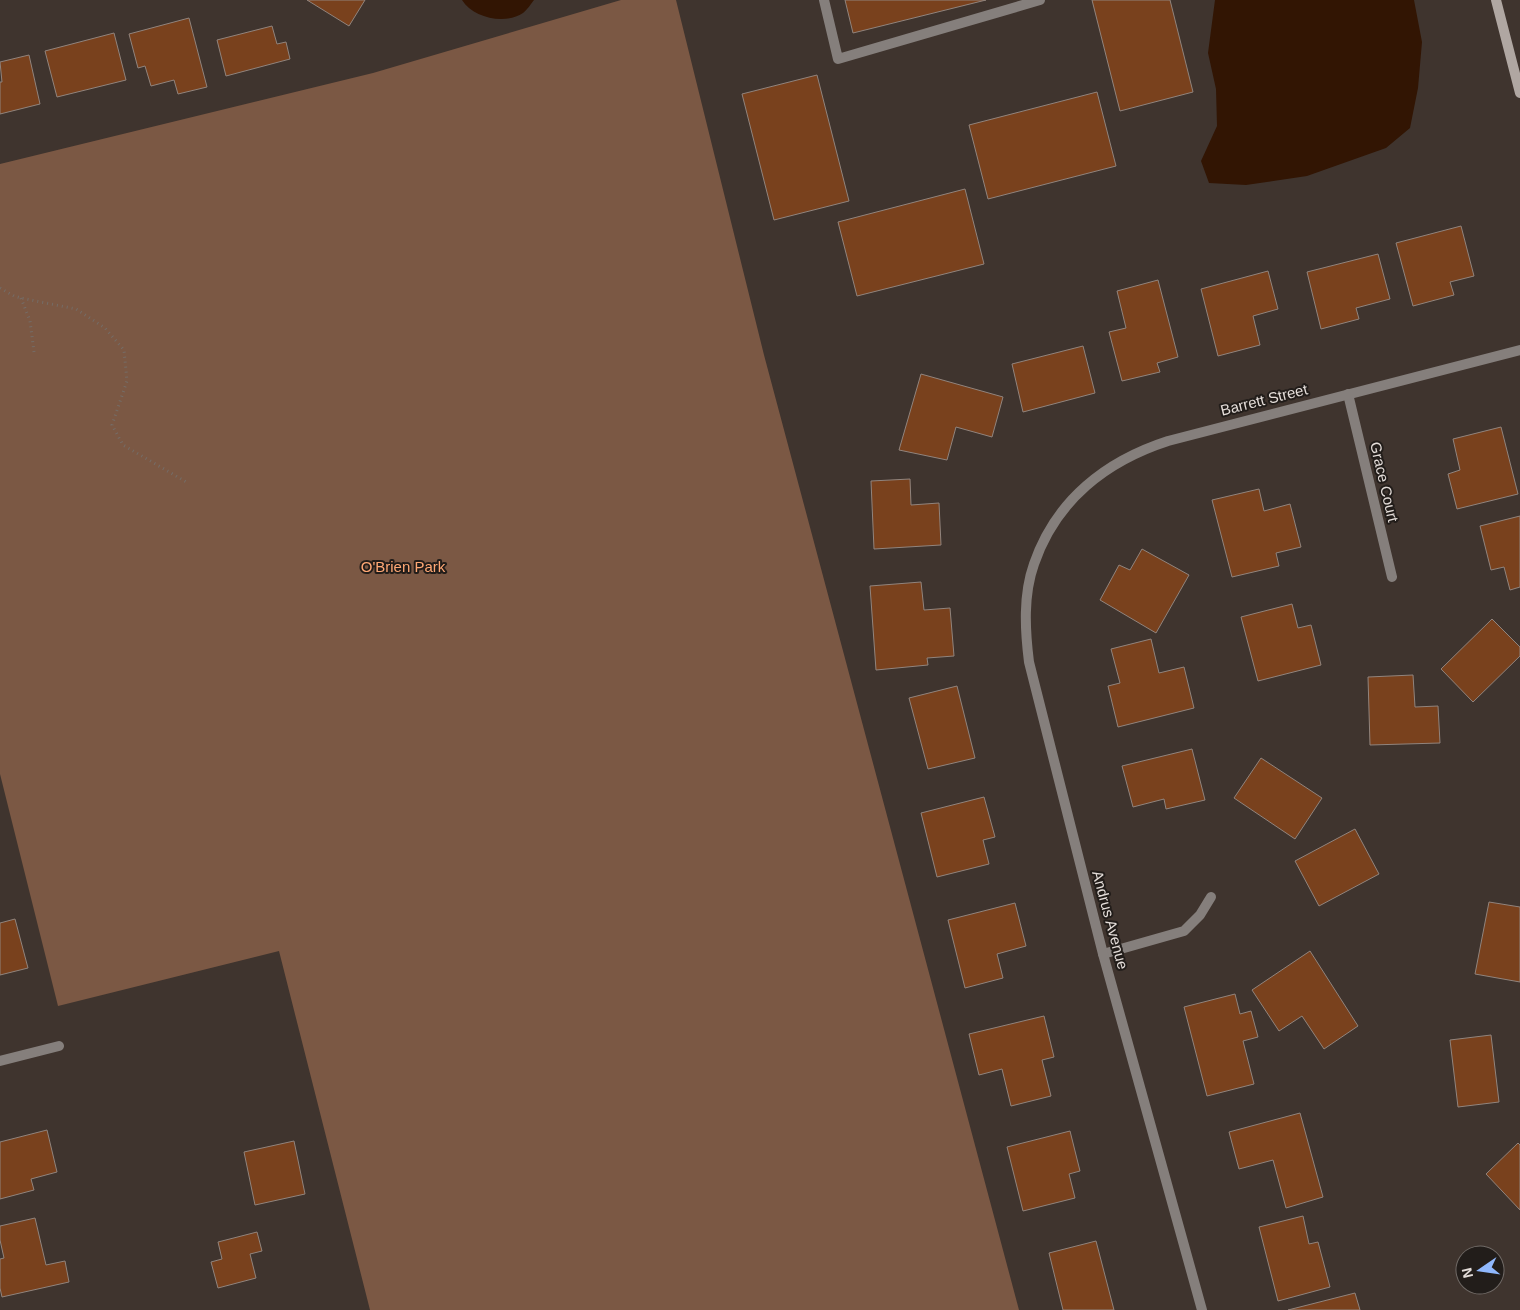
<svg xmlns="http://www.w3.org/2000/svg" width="1520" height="1310" viewBox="0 0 1520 1310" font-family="Helvetica,sans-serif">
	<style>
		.green { fill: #7b5844 }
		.water { fill: #321503 }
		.building { fill: #79411d; stroke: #91847d }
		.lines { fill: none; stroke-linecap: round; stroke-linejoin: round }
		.path { stroke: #756c66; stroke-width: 3; stroke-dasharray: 1 4; stroke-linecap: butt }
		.street { stroke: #857f7c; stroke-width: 10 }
		.secondary { stroke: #b0a7a2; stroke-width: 10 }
		.labels { text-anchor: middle; stroke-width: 4; stroke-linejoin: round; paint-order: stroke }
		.street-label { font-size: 15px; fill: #e4ddd9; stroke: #221d1a }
		.park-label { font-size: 15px; fill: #ffa875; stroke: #221d1a }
	</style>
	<rect width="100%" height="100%" fill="#3f342e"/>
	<path class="green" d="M621 0H676L764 355 1019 1310H370L279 951 58 1006 0 774V164L373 73Z"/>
	<g class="water">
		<path d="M462 0H534C531 4 527 10 523 13 505 25 473 18 462 0Z"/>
		<path d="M1215 0H1414L1422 42 1418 88 1410 128 1386 148 1307 176 1246 185 1209 183 1201 161 1217 126 1216 89 1208 53Z"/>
	</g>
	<g class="building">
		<path d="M307 0H365L349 26Z"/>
		<path d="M845 0H986L853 33Z"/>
		<path d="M1092 0H1170L1193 92 1120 111Z"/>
		<path d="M189 18 207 87 178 94 174 80 151 86 145 66 138 68 129 34Z"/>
		<path d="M272 26 277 44 286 42 290 59 226 76 217 40Z"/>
		<path d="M114 33 126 80 57 97 45 51Z"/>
		<path d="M29 55 40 104 0 114V82H2L0 62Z"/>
		<path d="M817 75 849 201 774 220 742 94Z"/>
		<path d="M1097 92 1116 166 988 199 969 125Z"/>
		<path d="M965 189 984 264 857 296 838 222Z"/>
		<path d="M1461 226 1474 276 1450 282 1454 295 1413 306 1396 243Z"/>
		<path d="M1378 254 1390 299 1356 308 1359 319 1321 329 1307 272Z"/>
		<path d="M1268 271 1278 309 1253 316 1260 345 1218 356 1201 289Z"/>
		<path d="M1158 280 1178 357 1157 363 1160 372 1122 381 1109 332 1126 328 1117 291Z"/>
		<path d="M1083 346 1095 393 1023 412 1012 364Z"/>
		<path d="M921 374 1003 397 992 437 956 427 947 460 899 450Z"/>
		<path d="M1501 427 1518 494 1457 509 1448 474 1460 470 1453 439Z"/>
		<path d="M910 479 911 505 939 503 941 545 874 549 871 481Z"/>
		<path d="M1259 489 1264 511 1290 504 1301 547 1276 553 1279 566 1232 577 1212 500Z"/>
		<path d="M1520 516V587L1510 590 1504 567 1491 570 1480 526Z"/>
		<path d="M1142 549 1189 575 1156 633 1100 600 1119 565 1130 570Z"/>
		<path d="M921 582 924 610 950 608 954 656 927 658 928 665 876 670 870 586Z"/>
		<path d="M1292 604 1298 628 1311 625 1321 665 1258 681 1241 617Z"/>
		<path d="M1492 619 1520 647V656L1473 702 1441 669Z"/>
		<path d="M1151 639 1159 673 1184 667 1194 708 1118 727 1108 686 1120 683 1111 649Z"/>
		<path d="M1413 675 1415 707 1438 706 1440 743 1370 745 1368 677Z"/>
		<path d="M957 686 975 758 928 769 909 698Z"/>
		<path d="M1192 749 1205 800 1166 809 1164 799 1133 807 1122 766Z"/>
		<path d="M1261 758 1322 798 1295 839 1234 798Z"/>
		<path d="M984 797 995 837 983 840 989 864 937 877 921 813Z"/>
		<path d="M1355 829 1379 874 1319 906 1295 861Z"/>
		<path d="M1489 902 1520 907V982L1475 974Z"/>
		<path d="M1015 903 1026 946 997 954 1003 978 965 988 948 920Z"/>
		<path d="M15 919 28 968 0 975V923Z"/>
		<path d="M1310 951 1358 1026 1324 1049 1302 1016 1279 1031 1252 990Z"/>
		<path d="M1235 994 1240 1014 1251 1011 1258 1037 1243 1041 1254 1084 1207 1096 1184 1007Z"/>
		<path d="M1044 1016 1054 1057 1042 1060 1051 1096 1011 1106 1002 1069 979 1075 969 1034Z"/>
		<path d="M1491 1035 1499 1102 1458 1107 1450 1040Z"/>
		<path d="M1300 1113 1323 1197 1286 1208 1273 1160 1239 1169 1229 1132Z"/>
		<path d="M47 1130 57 1172 31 1179 34 1190 0 1199V1142Z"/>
		<path d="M1070 1131 1080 1171 1069 1174 1075 1198 1023 1211 1007 1147Z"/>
		<path d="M294 1141 305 1194 255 1205 244 1152Z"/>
		<path d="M1518 1143 1520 1145V1210L1486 1174Z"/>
		<path d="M1303 1216 1309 1244 1318 1242 1330 1287 1278 1301 1259 1227Z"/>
		<path d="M35 1218 46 1265 65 1261 69 1282 2 1297 0 1288V1259L4 1258 0 1240V1226Z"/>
		<path d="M257 1232 262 1251 250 1254 256 1278 218 1288 211 1262 222 1259 218 1242Z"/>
		<path d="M1096 1241 1114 1310H1063L1049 1253Z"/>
		<path d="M1355 1293 1360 1310H1288Z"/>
	</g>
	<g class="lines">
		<g class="path">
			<path d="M0 288 14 296 21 298 76 309 105 328 124 350 127 381 112 425 123 445 188 483"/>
			<path d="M21 298 30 321 34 352"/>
		</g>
		<g class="street">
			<path d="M824 0 838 59 1040 0"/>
			<path d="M1348 394 1392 577"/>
			<path d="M1103 954 1184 931 1200 915 1211 897"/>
			<path d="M0 1061 59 1046"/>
			<path d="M1202 1310 1103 954 1029 662C1025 630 1023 595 1034 564 1056 500 1106 461 1168 441L1520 350"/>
		</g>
		<path class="secondary" d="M1496 0 1520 93"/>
	</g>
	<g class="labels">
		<g class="street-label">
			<text transform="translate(1264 400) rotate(-14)" y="5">Barrett Street</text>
			<text transform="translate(1384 482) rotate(77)" y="5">Grace Court</text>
			<text transform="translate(1110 920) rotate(75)" y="5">Andrus Avenue</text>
		</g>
		<g class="park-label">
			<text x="403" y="572">O'Brien Park</text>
		</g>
	</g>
	<g transform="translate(1480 1270) rotate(257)"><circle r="24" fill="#221d1a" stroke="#706a66"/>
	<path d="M0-4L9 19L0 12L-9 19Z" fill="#90b8fd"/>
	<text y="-8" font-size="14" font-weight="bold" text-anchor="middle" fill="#e4ddd9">N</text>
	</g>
</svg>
